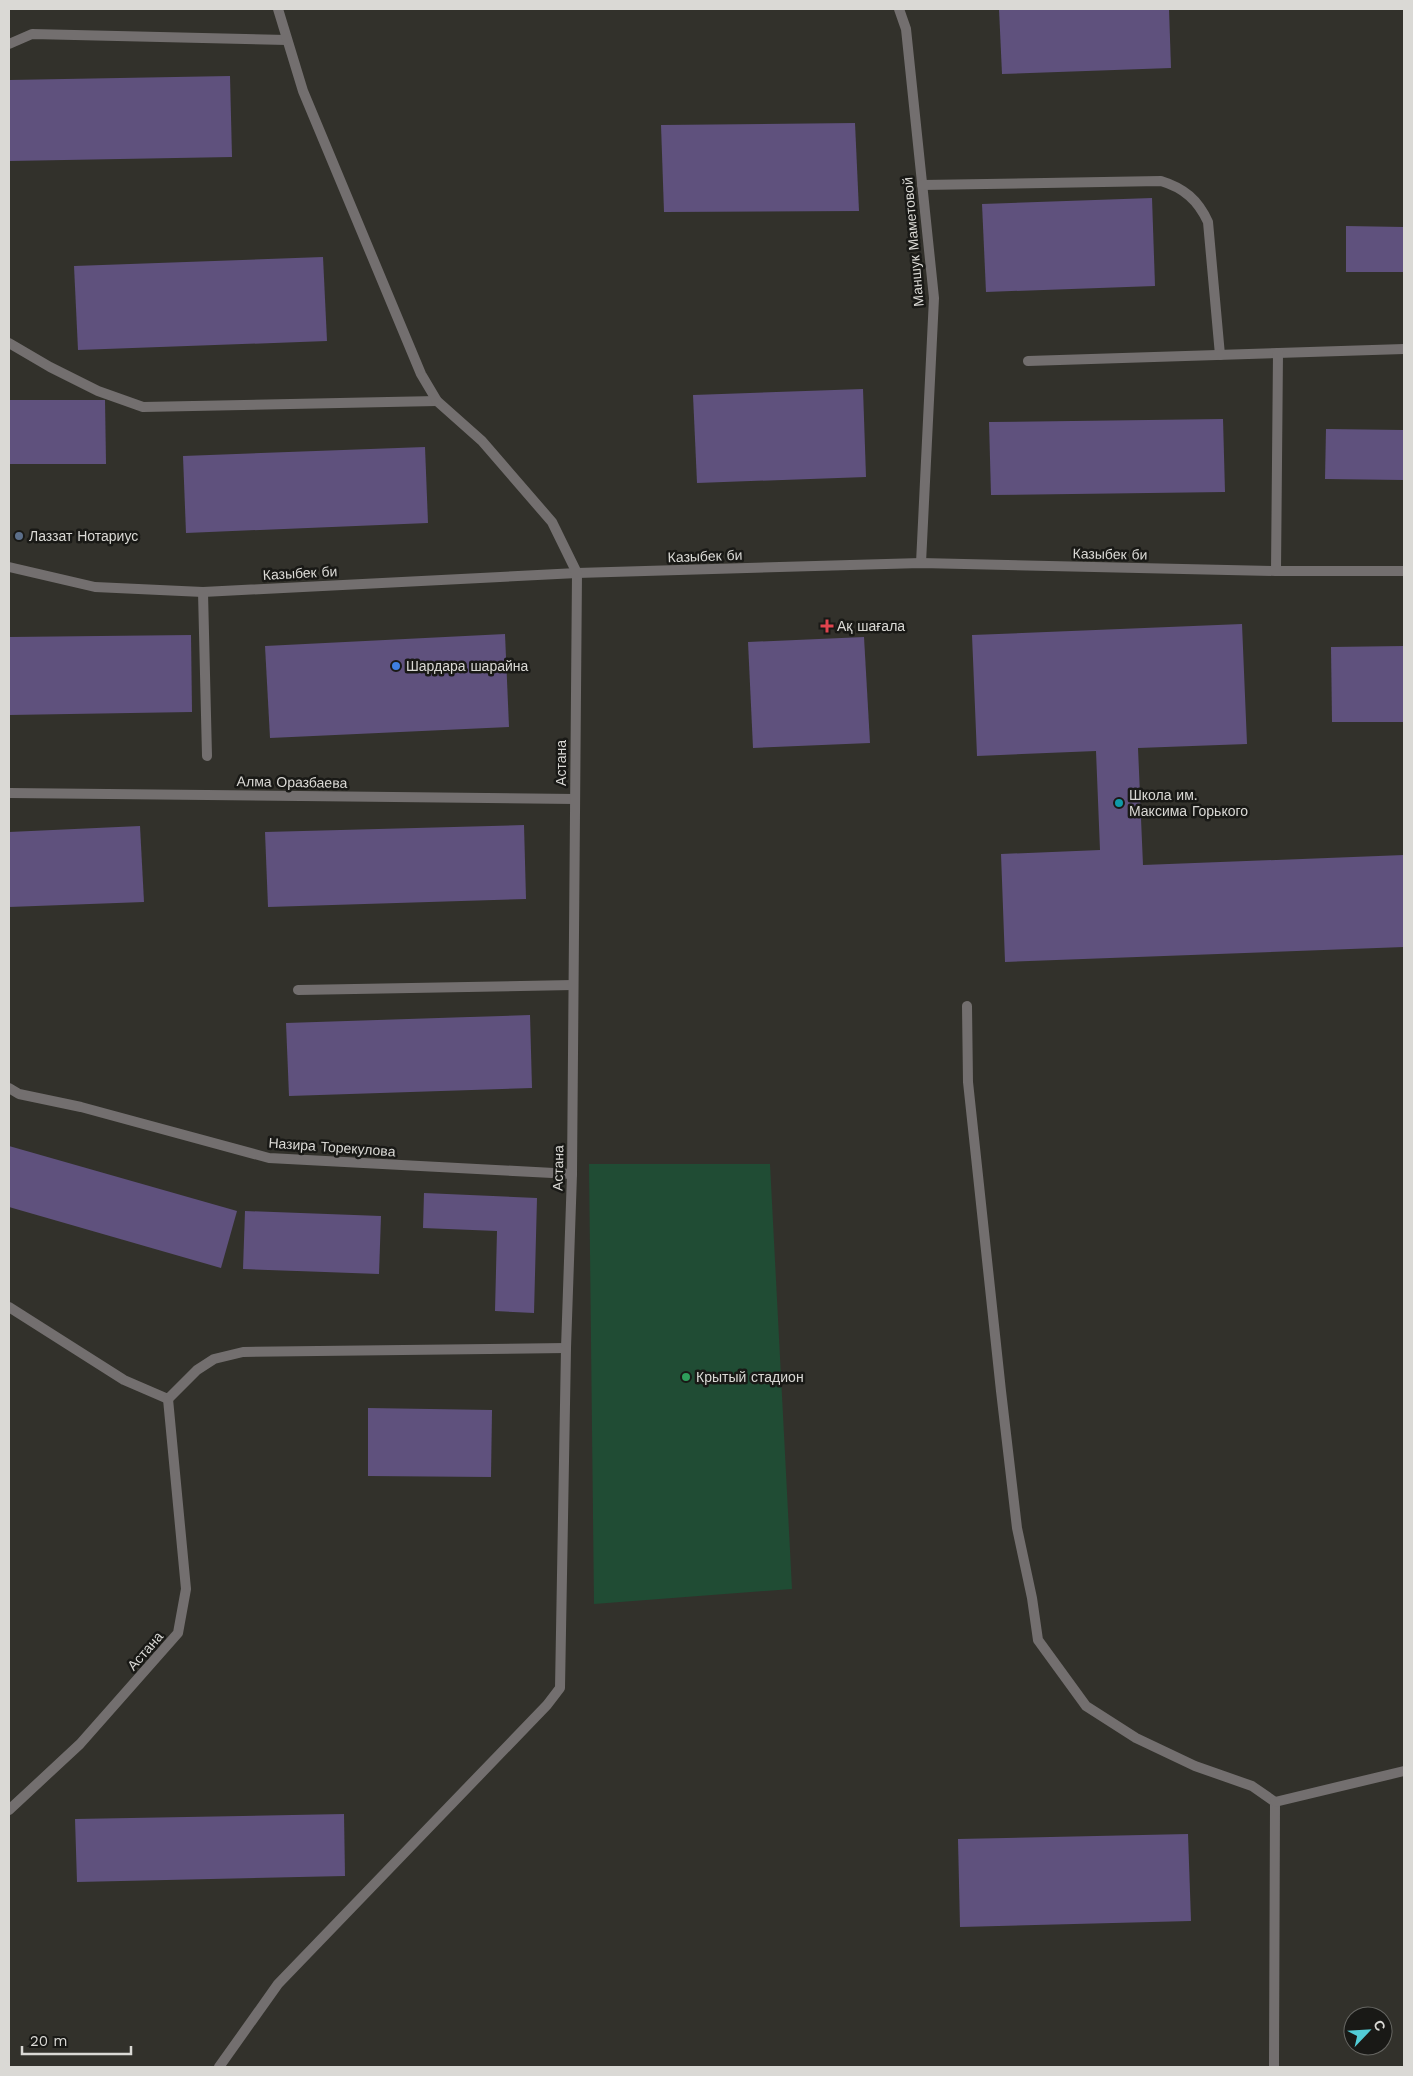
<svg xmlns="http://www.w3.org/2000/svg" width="1413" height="2076" viewBox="0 0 1413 2076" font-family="'Work Sans',sans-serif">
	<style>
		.green { fill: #204c34 }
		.building { fill: #5f517d }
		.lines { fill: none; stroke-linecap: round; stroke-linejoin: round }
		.minor { stroke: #736f6f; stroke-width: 10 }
		.service-dot { fill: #5c6f8a; stroke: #191916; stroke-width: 2 }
		.health-dot { fill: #e0444e; stroke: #191916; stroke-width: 2 }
		.shop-dot { fill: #3f7fe0; stroke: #191916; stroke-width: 2 }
		.culture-dot { fill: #0f9aa8; stroke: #191916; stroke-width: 2 }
		.leisure-dot { fill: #2e9e5b; stroke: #191916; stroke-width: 2 }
		.labels { text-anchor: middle; stroke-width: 5; stroke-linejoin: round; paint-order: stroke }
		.street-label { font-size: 14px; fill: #dad9d5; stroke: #191916 }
		.poi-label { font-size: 14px; fill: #dad9d5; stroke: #191916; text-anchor: start }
	</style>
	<rect width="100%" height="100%" fill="#32312b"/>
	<path class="green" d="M589 1164H770L792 1589 594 1604Z"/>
	<g class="building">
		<path d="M999 9H1169L1171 68 1002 74Z"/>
		<path d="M230 76 232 157 9 161V80Z"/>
		<path d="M855 123 859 211 664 212 661 125Z"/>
		<path d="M1152 198 1155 286 986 292 982 204Z"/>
		<path d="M1346 226 1404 227V272H1346Z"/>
		<path d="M323 257 327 341 78 350 74 266Z"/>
		<path d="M863 389 866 477 697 483 693 395Z"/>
		<path d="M9 400H105L106 464H9Z"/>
		<path d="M1223 419 1225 492 991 495 989 422Z"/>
		<path d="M1326 429 1404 430V480L1325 479Z"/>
		<path d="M425 447 428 523 186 533 183 456Z"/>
		<path d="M1242 624 1247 744 1138 748 1143 865 1404 855V947L1005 962 1001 854 1100 850 1096 751 977 756 972 635Z"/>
		<path d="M505 634 509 727 270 738 265 646Z"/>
		<path d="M191 635 192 712 9 715V637Z"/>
		<path d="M864 637 870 743 753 748 748 642Z"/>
		<path d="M1404 646V722H1332L1331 647Z"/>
		<path d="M524 825 526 899 268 907 265 832Z"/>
		<path d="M140 826 144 902 9 907V832Z"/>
		<path d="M530 1015 532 1088 289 1096 286 1023Z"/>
		<path d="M9 1146 237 1211 221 1268 9 1207Z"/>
		<path d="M424 1193 537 1198 534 1313 495 1311 497 1231 423 1228Z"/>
		<path d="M245 1211 381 1216 379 1274 243 1269Z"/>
		<path d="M368 1408 492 1410 491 1477 368 1476Z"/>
		<path d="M344 1814 345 1876 77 1882 75 1819Z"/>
		<path d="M1188 1834 1191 1921 960 1927 958 1839Z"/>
	</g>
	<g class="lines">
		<g class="minor">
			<path d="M899 9 906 29 934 298 921 563"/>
			<path d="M9 44 32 34 287 40"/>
			<path d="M922 185 1161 181C1184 188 1198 200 1208 222L1220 355"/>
			<path d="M9 343 50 367 98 391 143 407 437 401"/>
			<path d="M1028 361 1404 349"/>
			<path d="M9 567 95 587 203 592 577 573 921 563 1276 571H1404"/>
			<path d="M1276 571 1278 353"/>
			<path d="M203 592 207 756"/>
			<path d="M9 793 575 799"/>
			<path d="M298 990 573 985"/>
			<path d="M967 1006 968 1082 1001 1391 1017 1528 1032 1598 1038 1640 1086 1706 1136 1738 1195 1766 1252 1786 1275 1802 1274 2067"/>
			<path d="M9 1088 19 1094 81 1107 269 1158 572 1174"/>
			<path d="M9 1307 124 1380 168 1399 197 1370 214 1359 243 1352 566 1348"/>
			<path d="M1275 1802 1404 1771"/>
			<path d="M9 1810 80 1744 178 1633 186 1589 168 1399"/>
			<path d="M219 2067 278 1984 547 1705 560 1688 566 1348 572 1174 577 573 552 522 482 441 437 401 421 374 303 91 278 9"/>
		</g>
	</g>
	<circle class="service-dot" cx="19" cy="536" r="5"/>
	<path class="health-dot" d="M824.5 618.5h5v5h5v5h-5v5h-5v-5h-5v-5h5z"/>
	<circle class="shop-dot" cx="396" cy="666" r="5"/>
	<circle class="culture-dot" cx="1119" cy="803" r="5"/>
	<circle class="leisure-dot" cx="686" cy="1377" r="5"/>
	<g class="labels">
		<g class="street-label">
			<text transform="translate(913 242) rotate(-95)" y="5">Маншук Маметовой</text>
			<text transform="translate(1110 554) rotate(1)" y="5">Казыбек би</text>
			<text transform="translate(705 556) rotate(-2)" y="5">Казыбек би</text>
			<text transform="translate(300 573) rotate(-3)" y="5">Казыбек би</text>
			<text transform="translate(561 763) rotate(-90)" y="5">Астана</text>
			<text transform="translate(292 782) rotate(1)" y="5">Алма Оразбаева</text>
			<text transform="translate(332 1147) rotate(4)" y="5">Назира Торекулова</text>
			<text transform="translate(558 1168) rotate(-89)" y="5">Астана</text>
			<text transform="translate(145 1651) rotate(-49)" y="5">Астана</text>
		</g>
		<g class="poi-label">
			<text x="29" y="541">Лаззат Нотариус</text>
			<text x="837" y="631">Ақ шағала</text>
			<text x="406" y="671">Шардара шарайна</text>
			<text x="1129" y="800">Школа им.<tspan x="1129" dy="16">Максима Горького</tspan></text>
			<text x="696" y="1382">Крытый стадион</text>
		</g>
	</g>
	<rect width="1413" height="2076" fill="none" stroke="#dad9d5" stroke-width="20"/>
	<g transform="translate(1368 2031) rotate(65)"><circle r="24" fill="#191916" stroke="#666662"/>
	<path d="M0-4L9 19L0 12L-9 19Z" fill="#52ccd6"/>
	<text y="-8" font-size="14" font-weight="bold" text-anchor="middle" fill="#dad9d5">С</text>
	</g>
	<path d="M22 2046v8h109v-8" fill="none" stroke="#dad9d5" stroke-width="2.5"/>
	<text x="30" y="2046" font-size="15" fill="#dad9d5" stroke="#191916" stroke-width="4" paint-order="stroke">20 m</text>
</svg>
